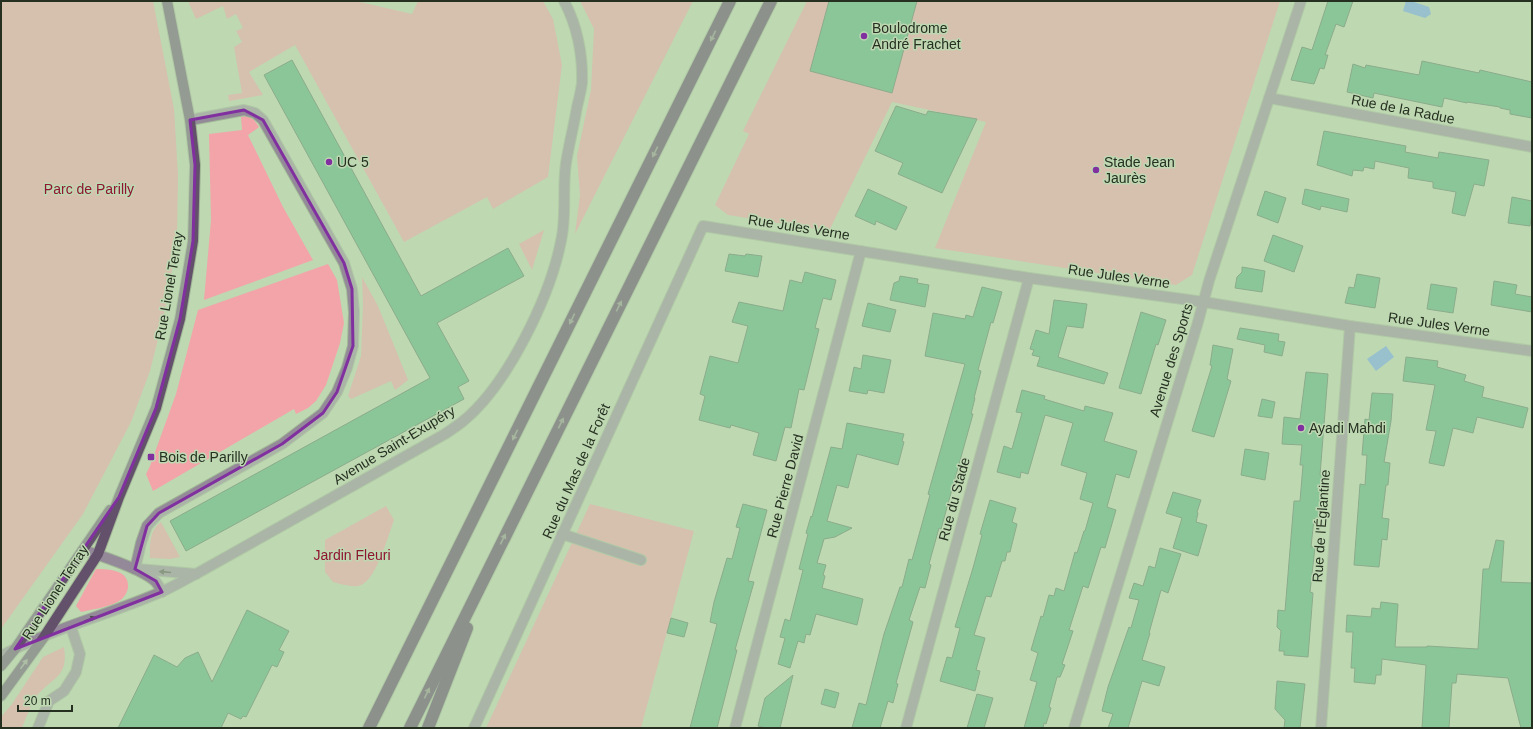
<svg xmlns="http://www.w3.org/2000/svg" width="1533" height="729" viewBox="0 0 1533 729" font-family="Helvetica,sans-serif">
	<style>
		.green { fill: #f2a4a9 }
		.water { fill: #6aa3ed }
		.building { fill: #4fb078; stroke: #4e755b }
		.lines { fill: none; stroke-linecap: round; stroke-linejoin: round }
		.minor-casing { stroke: #a0b695; stroke-width: 12 }
		.major-casing { stroke: #a0b695; stroke-width: 12 }
		.highway-casing { stroke: #a0b695; stroke-width: 14 }
		.minor { stroke: #948999; stroke-width: 10 }
		.major { stroke: #63506b; stroke-width: 10 }
		.highway { stroke: #513b5b; stroke-width: 12 }
		.oneway { fill: #888a86 }
		.oneway2 { fill: #474b45 }
		.oneway3 { fill: #9aa296 }
		.marked { fill: none; stroke: #81309f; stroke-width: 3; stroke-linejoin: round }
		.poi-dot { fill: #81309f; stroke: #bed8b2; stroke-width: 1.5 }
		.labels { text-anchor: middle; stroke-width: 3; stroke-linejoin: round; paint-order: stroke }
		.poi-label { font-size: 14px; fill: #263021; stroke: #bed8b2; text-anchor: start }
		.street-label { font-size: 14px; fill: #263021; stroke: #bed8b2 }
		.park-label { font-size: 14px; fill: #8f1531; stroke: #bed8b2 }
	</style>
	<rect width="100%" height="100%" fill="#bed8b2"/>
	<g class="green">
		<path d="M1 1H153L174 109 178 175 177 241 164 315 150 371 131 422 83 514 1 629Z"/>
		<path d="M188 1H356L412 14 418 1H543L553 19 562 65 548 177 493 209 487 197 404 242 295 45 249 72 263 95 229 101 228 95 242 93 234 47 242 42 236 31 243 28 236 14 227 19 223 6 196 19Z"/>
		<path d="M580 1H693L575 234 580 195 577 156 591 90 594 29Z"/>
		<path d="M807 1H1280L1192 275 1176 285 935 248 986 122 892 102 829 231 728 215 715 205 749 134 743 131Z"/>
		<path d="M247 116 254 120 259 127 248 135 283 207 313 260 204 300 211 220 209 134 242 130 241 117Z"/>
		<path d="M544 230 532 270 519 244Z"/>
		<path d="M328 264 337 280 344 323 340 343 326 385 316 401 308 408 296 414 294 409 153 491 146 474 150 466 176 394 198 310Z"/>
		<path d="M362 277 378 306 408 380 395 390 391 381 351 399 348 396 361 356 363 305Z"/>
		<path d="M590 504 694 531 641 728H486Z"/>
		<path d="M386 506 394 520C388 536 376 583 358 586 350 587 341 584 333 582L325 572V540Z"/>
		<path d="M161 522 180 557 170 559 150 558C150 544 149 531 161 522Z"/>
		<path d="M96 569C109 569 130 570 128 588 127 592 125 596 122 599 112 607 93 609 81 612L76 606Z"/>
		<path d="M64 647C69 679 51 677 36 697 30 707 26 717 22 728H1V717L12 704 43 657Z"/>
	</g>
	<g class="water">
		<path d="M1406 1H1411L1429 7 1431 14 1425 18 1403 11Z"/>
		<path d="M1386 346 1394 357 1376 371 1367 359Z"/>
	</g>
	<g class="building">
		<path d="M829 1H917L892 93 810 71Z"/>
		<path d="M1328 1H1353L1344 27 1336 24 1325 55H1328L1324 69 1320 68 1314 84 1291 80 1302 47 1312 50Z"/>
		<path d="M292 60 421 296 508 248 524 276 437 323 469 381 458 387 464 399 186 551 170 521 430 378 264 75Z"/>
		<path d="M1422 61 1479 73 1480 70 1532 82V118L1510 114V110L1500 108V107L1467 102V103L1444 98 1442 107 1374 93 1373 98 1347 92 1353 64 1365 68 1366 65 1419 75Z"/>
		<path d="M896 106 926 115 928 111 977 119 942 193 898 174 903 163 875 151Z"/>
		<path d="M1324 131 1406 146 1405 152 1438 158 1439 152 1489 160 1484 186 1474 184 1465 216 1452 213 1456 192 1433 188V182L1408 178 1409 168 1375 161 1374 169 1364 167 1363 171 1353 170 1352 176 1317 165Z"/>
		<path d="M868 189 907 207 896 230 876 221 875 225 855 216Z"/>
		<path d="M1305 189 1349 199 1347 212 1321 206 1320 210 1302 204Z"/>
		<path d="M1265 191 1286 198 1278 223 1257 215Z"/>
		<path d="M1512 197 1532 201V213L1530 226 1508 223Z"/>
		<path d="M1273 235 1303 246 1294 272 1264 261Z"/>
		<path d="M729 254 745 256 746 254 762 256 758 277 725 271Z"/>
		<path d="M1242 267 1265 271 1262 292 1235 288 1237 277 1242 272Z"/>
		<path d="M805 272 836 280 831 300 823 298 815 328 819 329 804 390 799 389 791 428 785 427 776 461 753 455 759 433 731 425 730 428 699 420 705 396 700 394 710 356 738 363 748 326 732 322 739 302 783 311 790 280 802 283Z"/>
		<path d="M1357 274 1380 278 1375 308 1345 303 1349 287 1354 288Z"/>
		<path d="M900 276 918 279 917 283 929 285 925 307 890 300 894 283 899 281Z"/>
		<path d="M1494 281 1517 285 1515 294 1532 297V312L1491 305Z"/>
		<path d="M1431 284 1457 288 1453 313 1427 309Z"/>
		<path d="M982 287 1002 292 993 323 991 322 978 370 981 371 974 398H975L971 414H973L941 529 939 528 929 564 931 565 925 588 920 587 909 620 913 622 896 683 898 684 893 703 888 701 880 728H852L859 703 866 705 884 634 900 587H902L909 559 912 560 930 495 928 494 965 364 925 356 933 313 965 319 966 315 973 317Z"/>
		<path d="M1054 300 1087 304 1083 328 1067 326 1058 357 1108 373 1104 384 1037 366 1040 357 1032 355 1034 350 1030 349 1036 330 1049 334Z"/>
		<path d="M868 303 896 310 890 332 862 326Z"/>
		<path d="M1141 312 1166 320 1158 345 1156 344 1141 394 1119 388Z"/>
		<path d="M1240 328 1279 334 1278 341 1285 342 1282 356 1264 352 1265 345 1237 339Z"/>
		<path d="M1213 345 1233 349 1227 379 1231 381 1214 437 1192 431 1212 366 1210 365Z"/>
		<path d="M863 355 891 360 884 393 868 390 867 394 849 391 854 367 861 369Z"/>
		<path d="M1406 357 1438 361 1437 367 1466 375 1464 381 1484 387 1482 397 1528 408 1523 428 1477 417 1473 433 1453 428 1444 466 1429 463 1436 431 1426 430 1435 385 1403 381Z"/>
		<path d="M1306 372 1328 374 1320 475H1322L1319 519H1314L1311 547H1315L1310 592 1313 593 1308 657 1284 655V651H1279L1281 631 1277 627 1278 610 1285 611 1294 501H1300L1303 465H1300L1302 445 1282 444 1284 417 1300 419Z"/>
		<path d="M1022 390 1045 396 1044 399 1084 411 1085 406 1113 413 1104 441 1137 451 1129 478 1116 474 1107 507 1116 510 1105 548 1101 547 1088 588 1083 586 1069 630 1073 631 1062 664 1065 665 1060 677H1057L1049 707 1051 708 1046 724 1044 723 1043 728H1024L1037 682 1030 680 1038 653 1031 650 1041 616 1043 617 1049 595 1054 596 1056 588 1064 591 1075 552 1077 553 1084 531H1085L1093 503 1080 499 1087 473 1061 465 1073 423 1045 415 1028 474 1021 472 1020 478 997 472 1004 446 1012 449 1022 413 1016 412Z"/>
		<path d="M1372 393 1393 394 1391 421 1384 462 1390 463 1388 485H1386L1382 518 1389 519 1387 540 1382 539 1379 567 1354 565 1360 484 1365 485 1367 455H1362L1365 419 1369 420Z"/>
		<path d="M1262 399 1275 402 1272 418 1258 416Z"/>
		<path d="M847 423 904 434 902 441 904 442 898 465 857 454 848 488 837 485 827 521 852 528 835 537 824 539 817 563 826 565 823 575 825 576 822 588 863 599 857 625 816 614 810 635 806 634 804 643 798 641 790 668 778 664 785 638 780 637 785 619 790 621 803 570 799 569 808 534 806 533 811 516 812 517 831 447 842 449Z"/>
		<path d="M1245 449 1269 453 1265 480 1241 475Z"/>
		<path d="M1173 492 1201 500 1197 512 1198 513 1196 522 1207 525 1198 556 1173 548 1182 518 1166 513Z"/>
		<path d="M990 500 1016 508 1012 522 1017 524 1010 552H1007L1005 561H1002L991 597 986 596 974 635 985 638 976 670 980 671 975 691 940 681 947 657 952 658 960 628 955 627 973 568 982 535 980 534Z"/>
		<path d="M743 504 767 510 748 581 754 582 735 650H737L717 728H690L717 624 710 622 714 602 727 558 732 559 740 528 736 527Z"/>
		<path d="M1496 540 1504 541 1501 582 1532 583V728H1521L1508 678 1457 674 1456 683H1452L1449 728H1422L1426 665 1382 659 1381 675H1376L1375 684 1354 682 1355 668H1351L1353 632H1346L1347 615 1371 617 1372 608 1380 609 1381 602 1398 604 1395 647H1427V646L1478 649 1483 569H1489Z"/>
		<path d="M1160 548 1181 554 1168 593 1161 590 1149 633H1150L1142 660 1165 667 1159 686 1142 681 1128 728H1108L1113 714 1102 711 1108 687 1129 627 1131 628 1139 600 1129 598 1134 583 1143 586 1149 566 1155 568Z"/>
		<path d="M247 610 289 631 279 650 284 652 277 667 272 665 246 717 243 716 241 719 228 713 221 728H118L154 655 177 667 185 658 198 652 212 682Z"/>
		<path d="M671 618 688 623 684 637 667 633Z"/>
		<path d="M793 675 780 728H766L758 726 765 698Z"/>
		<path d="M1277 681 1305 684 1300 728H1284L1285 720 1275 709Z"/>
		<path d="M825 689 839 693 835 708 821 704Z"/>
		<path d="M977 694 993 698 984 728H967Z"/>
	</g>
	<g class="lines">
		<g class="minor-casing">
			<g id="minor">
				<path d="M1269 98 1532 147"/>
				<path d="M562 534 641 560"/>
				<path d="M83 550C102 556 140 568 155 581 158 584 160 588 162 592"/>
				<path d="M135 569 141 543 147 526 159 513 282 444 323 413 337 392 347 368 353 346 354 312 352 289 344 263 263 120 255 113 244 110 190 120"/>
				<path d="M138 569 196 574"/>
				<path d="M1 656C51 629 108 615 161 592 173 587 184 580 196 574L445 434C451 430 457 426 462 422 507 386 550 297 561 241 567 216 562 189 566 163 569 144 574 125 577 107 579 99 581 91 582 83 583 55 577 25 564 1"/>
				<path d="M38 728 49 701 64 691 76 672 80 654 71 627"/>
				<path d="M474 728 703 226 1029 278 1204 302 1350 326 1532 351"/>
				<path d="M735 728 861 251"/>
				<path d="M906 728 1029 278"/>
				<path d="M1074 728 1198 322 1209 281 1301 1"/>
				<path d="M1321 728 1350 326"/>
			</g>
		</g>
		<g class="major-casing">
			<g id="major">
				<path d="M1 666 15 649 110 510"/>
				<path d="M1 696 44 637 98 554 119 497 156 408 180 319 193 241 195 165 190 120 167 1"/>
			</g>
		</g>
		<g class="highway-casing">
			<g id="highway">
				<path d="M369 728 730 1"/>
				<path d="M410 728 771 1"/>
				<path d="M428 728 467 628"/>
			</g>
		</g>
		<use href="#minor" class="minor"/>
		<use href="#major" class="major"/>
		<use href="#highway" class="highway"/>
	</g>
	<defs><path id="oneway-solid" d="M-6-.8H1V-3.2L6.5 0L1 3.2V.8H-6Z"/></defs>
	<g class="oneway">
		<use href="#oneway-solid" transform="translate(713 36) rotate(116)"/>
		<use href="#oneway-solid" transform="translate(655 152) rotate(116)"/>
		<use href="#oneway-solid" transform="translate(619 306) rotate(-64)"/>
		<use href="#oneway-solid" transform="translate(572 319) rotate(116)"/>
		<use href="#oneway-solid" transform="translate(561 423) rotate(-64)"/>
		<use href="#oneway-solid" transform="translate(515 435) rotate(116)"/>
		<use href="#oneway-solid" transform="translate(503 539) rotate(-64)"/>
		<use href="#oneway-solid" transform="translate(427 693) rotate(-64)"/>
	</g>
	<g class="oneway2">
		<use href="#oneway-solid" transform="translate(165 572) rotate(-175)"/>
		<use href="#oneway-solid" transform="translate(90 619) rotate(-21)"/>
	</g>
	<use class="oneway3" href="#oneway-solid" transform="translate(24 664) rotate(-54)"/>
	<path d="M0 0H1533V729H0ZM244 110 263 120 344 263 352 289 353 346 337 392 323 413 282 444 159 513 147 526 135 569 156 581 162 592 15 649 119 497 156 408 180 319 193 241 195 165 190 120Z" fill="#bed8b2" fill-opacity=".55" fill-rule="evenodd"/>
	<path class="marked" d="M244 110 263 120 344 263 352 289 353 346 337 392 323 413 282 444 159 513 147 526 135 569 156 581 162 592 15 649 119 497 156 408 180 319 193 241 195 165 190 120Z"/>
	<g class="poi-dot">
		<circle cx="864" cy="36" r="4"/>
		<circle cx="329" cy="162" r="4"/>
		<circle cx="1096" cy="170" r="4"/>
		<circle cx="1301" cy="428" r="4"/>
		<rect x="147" y="453" width="8" height="8" rx="2"/>
	</g>
	<g class="labels">
		<g class="poi-label">
			<text x="872" y="33">Boulodrome<tspan x="872" dy="16">André Frachet</tspan></text>
			<text x="337" y="167">UC 5</text>
			<text x="1104" y="167">Stade Jean<tspan x="1104" dy="16">Jaurès</tspan></text>
			<text x="1309" y="433">Ayadi Mahdi</text>
			<text x="159" y="462">Bois de Parilly</text>
		</g>
		<g class="street-label">
			<text transform="translate(1403 109) rotate(11)" y="5">Rue de la Radue</text>
			<text transform="translate(799 227) rotate(9)" y="5">Rue Jules Verne</text>
			<text transform="translate(1119 276) rotate(8)" y="5">Rue Jules Verne</text>
			<text transform="translate(169 286) rotate(-80)" y="5">Rue Lionel Terray</text>
			<text transform="translate(1439 324) rotate(8)" y="5">Rue Jules Verne</text>
			<text transform="translate(1171 360) rotate(-73)" y="5">Avenue des Sports</text>
			<text transform="translate(394 445) rotate(-31)" y="5">Avenue Saint-Exupéry</text>
			<text transform="translate(576 471) rotate(-66)" y="5">Rue du Mas de la Forêt</text>
			<text transform="translate(785 486) rotate(-75)" y="5">Rue Pierre David</text>
			<text transform="translate(954 499) rotate(-75)" y="5">Rue du Stade</text>
			<text transform="translate(1321 526) rotate(-86)" y="5">Rue de l'Églantine</text>
			<text transform="translate(55 592) rotate(-57)" y="5">Rue Lionel Terray</text>
		</g>
		<g class="park-label">
			<text x="89" y="194">Parc de Parilly</text>
			<text x="352" y="560">Jardin Fleuri</text>
		</g>
	</g>
	<rect width="1533" height="729" fill="none" stroke="#263021" stroke-width="4"/>
	<path d="M18 705v6h54v-6" fill="none" stroke="#263021" stroke-width="2"/>
	<text x="24" y="705" font-size="12" fill="#263021" stroke="#bed8b2" stroke-width="3" paint-order="stroke">20 m</text>
</svg>
